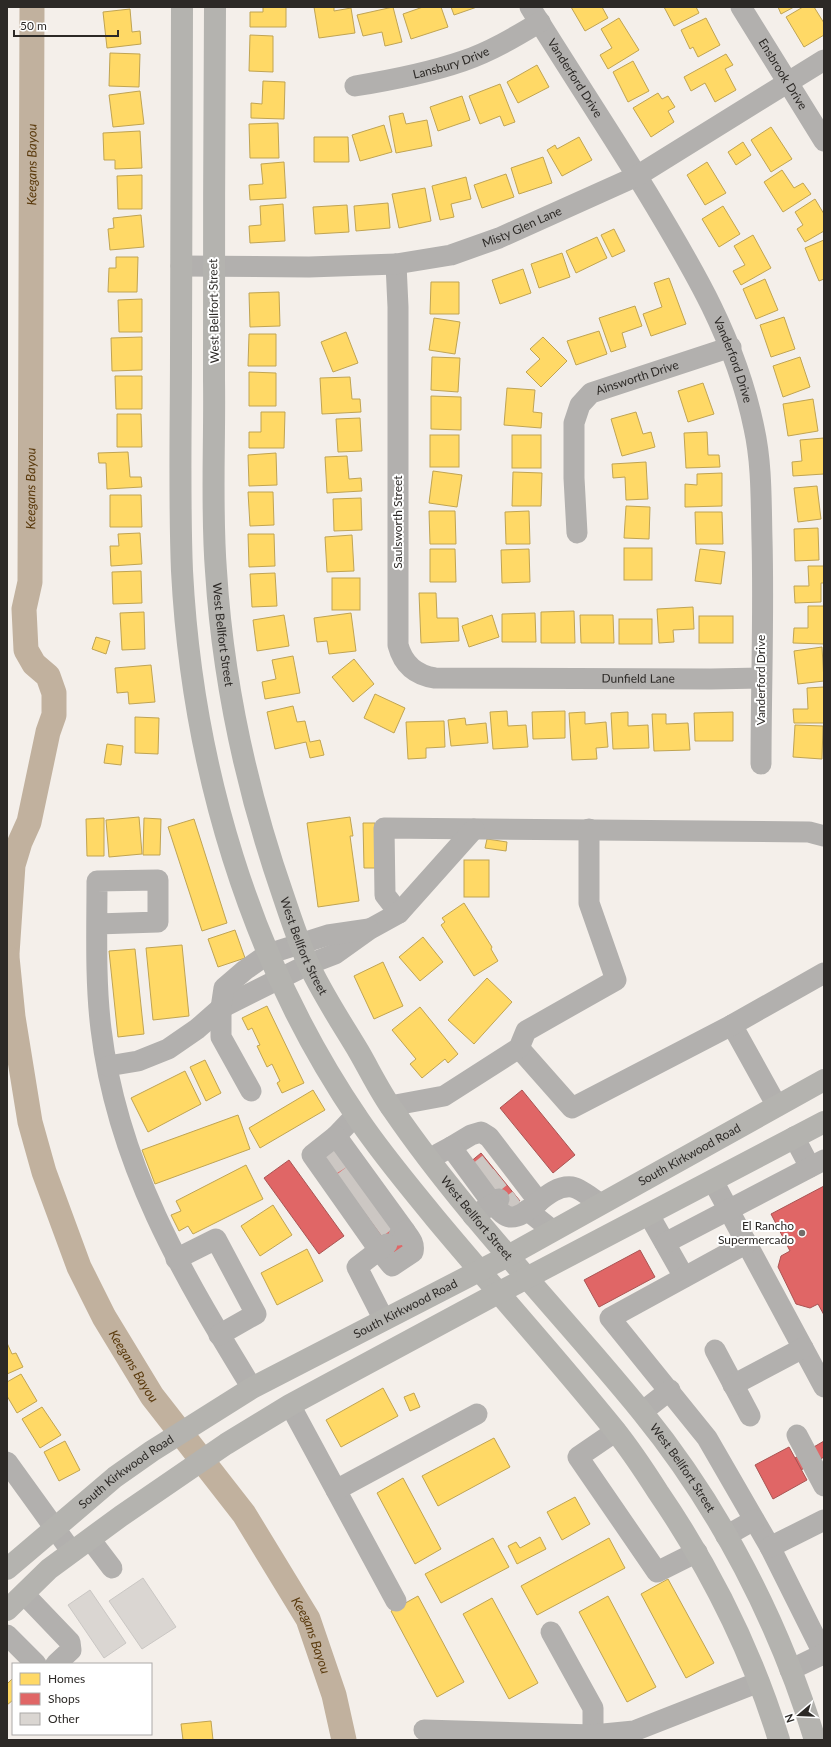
<svg xmlns="http://www.w3.org/2000/svg" width="831" height="1747" viewBox="0 0 831 1747" font-family="Lato,sans-serif">
	<style>
		.homes { fill: #ffd966; stroke: #c0a453 }
		.shops { fill: #e06666; stroke: #aa5453 }
		.lines { fill: none; stroke-linecap: round; stroke-linejoin: round }
		.river { stroke: #c1b19e; stroke-width: 25 }
		.building { fill: #dad6d2; stroke: #cac7c4 }
		.minor-tunnel { stroke: #ccc7c3; stroke-width: 21; stroke-dasharray: 21 10; stroke-linecap: butt }
		.minor { stroke: #b2b0ae; stroke-width: 21 }
		.major { stroke: #b4b3af; stroke-width: 22 }
		.poi-dot { fill: #726e6b; stroke: #fff; stroke-width: 1.5 }
		.labels { text-anchor: middle; stroke-width: 4; stroke-linejoin: round; paint-order: stroke }
		.street-label { font-size: 12px; fill: #2c2926; stroke: #fff }
		.poi-label { font-size: 12px; fill: #2c2926; stroke: #fff; text-anchor: end }
		.water-label { font-size: 13px; font-style: italic; fill: #59390c; stroke: #fff }
	</style>
	<rect width="100%" height="100%" fill="#f4efea"/>
	<g class="homes">
		<path d="M263 7H286V27H250V12H263Z"/>
		<path d="M314 7H334V11L351 8 355 33 319 38Z"/>
		<path d="M393 7 402 42 385 46 382 32 363 36 357 15Z"/>
		<path d="M441 7 448 27 411 39 403 14 423 7Z"/>
		<path d="M451 7H477L454 15Z"/>
		<path d="M571 7H602L608 18 585 31Z"/>
		<path d="M664 7H696L699 13 674 26Z"/>
		<path d="M778 7H794L781 14Z"/>
		<path d="M803 7H814L824 23V35L804 47 786 17Z"/>
		<path d="M130 9 132 32 140 31 141 44 107 48 103 12Z"/>
		<path d="M619 18 639 50 608 69 600 55 612 48 601 29Z"/>
		<path d="M706 18 720 45 698 57 693 47 690 49 681 30Z"/>
		<path d="M250 35 273 36V72L249 71Z"/>
		<path d="M110 53 140 54 139 87 109 86Z"/>
		<path d="M726 54 733 65 725 69 736 90 715 102 705 83 691 91 684 77Z"/>
		<path d="M633 61 649 91 628 102 613 72Z"/>
		<path d="M537 65 549 87 518 103 507 82Z"/>
		<path d="M263 81 285 82 284 119 251 118V103L262 104Z"/>
		<path d="M500 84 515 122 504 126 500 116 480 124 469 96Z"/>
		<path d="M140 91 144 124 113 127 109 95Z"/>
		<path d="M658 93 662 99 668 96 675 107 668 111 674 122 651 137 633 108Z"/>
		<path d="M462 96 470 120 438 131 430 107Z"/>
		<path d="M403 113 406 124 427 120 432 146 396 153 389 116Z"/>
		<path d="M278 123 279 158H250L249 124Z"/>
		<path d="M384 125 392 152 360 161 352 135Z"/>
		<path d="M771 127 792 159 771 172 751 140Z"/>
		<path d="M140 131 142 168 115 169V160H104L103 133Z"/>
		<path d="M314 137H348L349 162H314Z"/>
		<path d="M579 137 592 160 562 176 547 150 555 145 557 149Z"/>
		<path d="M743 142 751 155 736 165 728 152Z"/>
		<path d="M543 157 552 183 519 194 511 168Z"/>
		<path d="M284 162 286 198 250 200 249 185 263 184 261 164Z"/>
		<path d="M707 162 726 193 705 205 687 175Z"/>
		<path d="M782 170 794 188 803 183 811 194 783 212 764 182Z"/>
		<path d="M506 174 514 197 482 208 474 185Z"/>
		<path d="M142 175V209H118L117 176Z"/>
		<path d="M466 177 471 199 451 204 454 217 440 220 432 186Z"/>
		<path d="M425 188 431 221 399 228 392 194Z"/>
		<path d="M815 199 824 214V231L805 242 797 229 803 225 795 212Z"/>
		<path d="M388 203 390 228 356 231 354 206Z"/>
		<path d="M283 204 285 241 250 243 249 226 261 225 260 206Z"/>
		<path d="M347 205 349 232 315 234 313 207Z"/>
		<path d="M723 206 740 234 719 247 702 219Z"/>
		<path d="M141 215 144 247 110 250 108 229 114 228 113 218Z"/>
		<path d="M614 229 625 251 612 257 601 235Z"/>
		<path d="M753 235 771 268 741 285 733 271 745 265 734 246Z"/>
		<path d="M597 237 607 258 576 273 566 251Z"/>
		<path d="M824 240V279L819 281 805 248Z"/>
		<path d="M562 253 570 277 539 288 531 264Z"/>
		<path d="M116 257H138L137 292H108L109 268H116Z"/>
		<path d="M523 269 531 293 500 304 492 280Z"/>
		<path d="M669 278 686 324 651 336 643 314 662 307 654 283Z"/>
		<path d="M765 279 778 310 756 319 743 289Z"/>
		<path d="M431 282H459V314H430Z"/>
		<path d="M279 292 280 326 250 327 249 293Z"/>
		<path d="M142 299V332H119L118 300Z"/>
		<path d="M635 306 642 326 622 333 626 347 611 352 599 318Z"/>
		<path d="M784 317 795 349 771 357 760 325Z"/>
		<path d="M434 318 460 322 455 354 429 350Z"/>
		<path d="M599 331 607 354 576 365 567 341Z"/>
		<path d="M346 332 358 363 333 372 321 342Z"/>
		<path d="M249 334H276V366H248Z"/>
		<path d="M142 337V370L112 371 111 338Z"/>
		<path d="M543 337 567 361 541 387 526 372 540 359 530 349Z"/>
		<path d="M432 357 460 358 458 392 431 390Z"/>
		<path d="M800 357 810 387 783 397 773 366Z"/>
		<path d="M249 372 276 373V406H249Z"/>
		<path d="M115 376H142V409H116Z"/>
		<path d="M350 377 352 399H360L361 412 322 414 320 378Z"/>
		<path d="M703 383 714 414 688 422 678 391Z"/>
		<path d="M507 388 535 390 533 412 542 413 541 428 504 425Z"/>
		<path d="M431 396 461 397V430L431 429Z"/>
		<path d="M813 399 818 431 788 436 783 404Z"/>
		<path d="M261 412H285L284 448H249V432H261Z"/>
		<path d="M636 412 643 434 651 432 655 447 622 456 611 419Z"/>
		<path d="M117 414H141L142 447H117Z"/>
		<path d="M360 418 362 451 338 452 336 419Z"/>
		<path d="M707 432 708 455H719L720 467 686 468 684 433Z"/>
		<rect x="430" y="435" width="29" height="32"/>
		<rect x="512" y="435" width="29" height="33"/>
		<path d="M824 438V474L793 476 792 462 802 461 800 440Z"/>
		<path d="M128 452 130 477H141L142 487 107 489 106 463H99L98 453Z"/>
		<path d="M276 453 277 485 249 486 248 455Z"/>
		<path d="M347 456 349 479 361 478 362 491 327 493 325 457Z"/>
		<path d="M646 462 648 499 626 500 625 477 613 478 612 464Z"/>
		<path d="M433 471 462 475 457 507 429 503Z"/>
		<path d="M513 472 542 473 541 506H512Z"/>
		<path d="M722 473V506L685 507V484L697 485V474Z"/>
		<path d="M817 486 821 519 798 522 794 488Z"/>
		<path d="M248 492H273L274 525 250 526Z"/>
		<path d="M110 495H141L142 527H110Z"/>
		<path d="M361 498 362 530 334 531 333 499Z"/>
		<path d="M626 506 650 507 649 539 624 538Z"/>
		<path d="M429 511H455L456 544H430Z"/>
		<path d="M529 511 530 544H506L505 512Z"/>
		<path d="M695 512H722L723 544H696Z"/>
		<path d="M818 528 819 560 795 561 794 529Z"/>
		<path d="M140 533 142 564 111 566 110 546H119L118 534Z"/>
		<path d="M248 534H274L275 566 249 567Z"/>
		<path d="M352 535 354 571 327 572 325 537Z"/>
		<rect x="624" y="548" width="28" height="32"/>
		<path d="M430 549H455L456 582H430Z"/>
		<path d="M529 549 530 582 502 583 501 550Z"/>
		<path d="M700 549 725 552 721 584 695 581Z"/>
		<path d="M808 566H824V583H821V602L795 603 794 586H809Z"/>
		<path d="M141 571 142 603 113 604 112 572Z"/>
		<path d="M275 573 277 606 252 607 250 574Z"/>
		<rect x="332" y="578" width="28" height="32"/>
		<path d="M419 593H436L437 618H458L459 641 421 643Z"/>
		<path d="M808 606H824V644L793 643 794 628H808Z"/>
		<path d="M693 607 694 629 673 630 674 642 659 643 657 609Z"/>
		<path d="M574 611 575 643H541V612Z"/>
		<path d="M144 612 145 649 122 650 120 613Z"/>
		<path d="M351 613 356 651 329 654 327 641 317 642 314 618Z"/>
		<path d="M535 613 536 642H502V614Z"/>
		<path d="M284 615 289 646 257 651 253 620Z"/>
		<path d="M492 615 499 637 469 647 462 626Z"/>
		<path d="M580 615H613L614 643H581Z"/>
		<rect x="699" y="616" width="34" height="27"/>
		<rect x="619" y="619" width="33" height="25"/>
		<path d="M96 637 110 641 106 654 92 649Z"/>
		<path d="M822 647 824 681 798 684 794 651Z"/>
		<path d="M293 656 300 693 265 699 262 682 276 679 272 660Z"/>
		<path d="M354 659 374 684 353 702 332 677Z"/>
		<path d="M151 665 155 702 129 704 128 692 117 693 115 668Z"/>
		<path d="M824 687V723H794L793 709H808L807 688Z"/>
		<path d="M375 694 405 708 394 733 364 718Z"/>
		<path d="M293 706 297 722 305 721 310 742 320 740 324 755 310 758 306 742 275 749 267 712Z"/>
		<path d="M507 711 508 726 526 725 528 747 493 749 490 712Z"/>
		<path d="M565 711V738L533 739 532 712Z"/>
		<path d="M585 712V724L606 722 608 747 596 748 597 759 572 760 569 713Z"/>
		<path d="M628 712V726L648 725 649 748 613 749 611 713Z"/>
		<path d="M733 712V741H695L694 713Z"/>
		<path d="M652 714H666V724L688 723 690 750 654 751Z"/>
		<path d="M135 717 159 718 158 754 135 753Z"/>
		<path d="M465 718 466 725 486 723 488 743 451 746 448 720Z"/>
		<path d="M444 721 445 747 426 748V758L408 759 406 722Z"/>
		<path d="M795 725 823 726 822 759 793 757Z"/>
		<path d="M107 744 123 746 121 765 104 763Z"/>
		<path d="M139 817 142 854 109 857 106 820Z"/>
		<path d="M350 817 353 836H350L359 901 318 907 307 823Z"/>
		<path d="M104 818V856H87L86 819Z"/>
		<path d="M144 818 161 819 160 855H143Z"/>
		<path d="M194 819 227 923 202 931 168 827Z"/>
		<path d="M363 823H375L376 868H364Z"/>
		<path d="M487 839 507 842 506 851 485 848Z"/>
		<rect x="464" y="860" width="25" height="37"/>
		<path d="M464 903 492 947 491 949 498 961 474 976 441 925 445 922 442 918Z"/>
		<path d="M235 930 245 958 218 967 208 939Z"/>
		<path d="M423 937 443 962 420 981 399 957Z"/>
		<path d="M182 945 189 1016 153 1020 146 948Z"/>
		<path d="M135 949 144 1034 118 1037 109 951Z"/>
		<path d="M383 962 403 1006 374 1019 354 976Z"/>
		<path d="M487 978 512 1002 474 1044 448 1020Z"/>
		<path d="M267 1006 304 1083 282 1093 277 1083 280 1081 272 1064 267 1067 257 1046 260 1045 252 1028 248 1030 242 1018Z"/>
		<path d="M420 1007 458 1054 448 1063 445 1059 422 1078 410 1064 416 1059 392 1030Z"/>
		<path d="M205 1060 221 1093 206 1101 190 1067Z"/>
		<path d="M185 1071 201 1104 148 1132 131 1098Z"/>
		<path d="M313 1090 325 1110 260 1148 249 1128Z"/>
		<path d="M238 1115 250 1149 155 1184 142 1150Z"/>
		<path d="M246 1165 263 1199 193 1234 188 1226 179 1231 171 1215 181 1211 176 1201Z"/>
		<path d="M273 1205 292 1235 260 1256 241 1226Z"/>
		<path d="M307 1249 323 1281 277 1305 261 1273Z"/>
		<path d="M7 1343 12 1354 16 1353 23 1367 7 1374Z"/>
		<path d="M21 1374 37 1401 17 1413 7 1396V1382Z"/>
		<path d="M383 1388 398 1416 341 1447 326 1420Z"/>
		<path d="M414 1393 420 1407 410 1411 404 1397Z"/>
		<path d="M42 1407 61 1435 40 1448 22 1419Z"/>
		<path d="M494 1438 510 1467 438 1506 422 1476Z"/>
		<path d="M65 1441 80 1470 59 1481 44 1452Z"/>
		<path d="M403 1478 441 1549 415 1564 377 1493Z"/>
		<path d="M575 1497 590 1524 562 1540 547 1512Z"/>
		<path d="M540 1537 546 1549 517 1564 508 1546 516 1542 520 1548Z"/>
		<path d="M493 1538 509 1567 441 1603 425 1574Z"/>
		<path d="M609 1538 625 1568 537 1615 521 1586Z"/>
		<path d="M668 1579 714 1663 686 1678 641 1594Z"/>
		<path d="M418 1596 464 1682 437 1697 391 1611Z"/>
		<path d="M608 1596 656 1687 627 1702 579 1612Z"/>
		<path d="M492 1598 538 1683 509 1699 463 1614Z"/>
		<path d="M13 1678V1700L7 1705V1684Z"/>
		<path d="M211 1721 213 1740H183L181 1724Z"/>
	</g>
	<g class="shops">
		<path d="M522 1090 575 1155 553 1173 500 1108Z"/>
		<path d="M337 1149 408 1247 396 1256 325 1158Z"/>
		<path d="M481 1153 520 1201 509 1211 469 1163Z"/>
		<path d="M289 1160 344 1236 319 1254 264 1178Z"/>
		<path d="M824 1186V1315L818 1304 810 1308 796 1304 778 1267 781 1256 790 1251 771 1214Z"/>
		<path d="M640 1250 655 1277 599 1307 584 1280Z"/>
		<path d="M824 1441V1457L801 1470 795 1458Z"/>
		<path d="M789 1447 807 1480 773 1499 755 1465Z"/>
	</g>
	<g class="lines">
		<g class="river">
			<path id="s1" d="M7 954 13 865 20 842 29 822 48 732 54 715V693L48 676 34 664 26 650 24 609 30 582 32 7"/>
			<path id="s2" d="M7 957 13 1017 30 1122 44 1172 79 1267 104 1317 152 1396 244 1514 308 1619 334 1695 344 1740"/>
		</g>
	</g>
	<g class="building">
		<path d="M143 1578 176 1627 142 1649 109 1601Z"/>
		<path d="M90 1590 126 1643 104 1658 68 1605Z"/>
	</g>
	<g class="lines">
		<g class="minor-tunnel">
			<path d="M330 1165 343 1157"/>
			<path d="M478 1173 489 1164"/>
			<path d="M343 1183 355 1174"/>
			<path d="M489 1186 500 1177"/>
			<path d="M354 1198 366 1189"/>
			<path d="M507 1209 519 1200"/>
			<path d="M365 1213 377 1204"/>
			<path d="M376 1228 388 1219"/>
		</g>
		<g class="minor">
			<path id="s3" d="M530 7C569 70 610 132 648 194 694 270 736 340 754 428 762 464 761 502 762 539 764 614 761 689 761 764"/>
			<path id="s4" d="M741 7 824 141"/>
			<path id="s5" d="M355 86C392 80 428 73 463 61 490 52 515 37 540 22"/>
			<path id="s6" d="M396 264 398 307V645C403 664 415 675 435 678L711 679 761 678"/>
			<path id="s7" d="M181 266 309 267 396 264 451 255 499 238 637 176 824 60"/>
			<path id="s8" d="M577 533 574 478V423L580 405 591 393 731 347"/>
			<path d="M399 913 385 895 384 828 809 832 824 836"/>
			<path d="M97 924 158 922V880L97 881C97 929 95 980 101 1029 117 1164 182 1274 252 1388"/>
			<path d="M732 1025 777 1106"/>
			<path d="M519 1048 572 1108 732 1025 824 973"/>
			<path d="M108 1066 138 1061 168 1049 197 1029 221 1008 309 964 335 954 370 929 399 913 474 829"/>
			<path d="M251 1091 221 1037V1008L224 988 245 970 268 954 328 935 369 929"/>
			<path d="M390 1106 444 1096 519 1048 526 1031 616 980 589 903V829"/>
			<path d="M356 1115 336 1136 405 1231 399 1235"/>
			<path d="M336 1136 312 1155 379 1250 392 1266 413 1252C415 1243 410 1238 405 1231"/>
			<path d="M794 1137 810 1167"/>
			<path d="M451 1147 471 1135 481 1132 489 1137 539 1202"/>
			<path d="M438 1154 451 1147 493 1204 499 1199"/>
			<path d="M713 1181 824 1387"/>
			<path d="M527 1210 552 1230"/>
			<path d="M649 1215 684 1277"/>
			<path d="M473 1216 493 1204C497 1208 503 1216 510 1217 529 1219 547 1184 572 1187 580 1188 594 1200 601 1204"/>
			<path d="M665 1243 824 1160"/>
			<path d="M747 1243 610 1318 707 1438 770 1547 824 1655"/>
			<path d="M176 1259 216 1239 256 1314 219 1335"/>
			<path d="M384 1320 357 1267 387 1244"/>
			<path d="M715 1350 750 1416"/>
			<path d="M733 1385 803 1348"/>
			<path d="M290 1405 396 1601"/>
			<path d="M642 1412 670 1390"/>
			<path d="M616 1431 578 1457 657 1572 697 1552"/>
			<path d="M797 1435 824 1486"/>
			<path d="M7 1462 72 1552"/>
			<path d="M336 1490 477 1414"/>
			<path d="M726 1536 754 1520"/>
			<path d="M90 1539 112 1568"/>
			<path d="M770 1547 824 1520"/>
			<path d="M24 1594 70 1642 71 1650 56 1664"/>
			<path d="M551 1632 593 1708V1735"/>
			<path d="M7 1635 36 1664"/>
			<path d="M790 1670 823 1654"/>
			<path d="M424 1730 593 1735 634 1731 759 1682"/>
		</g>
		<g class="major">
			<path d="M182 7C182 122 181 236 181 351 181 424 179 498 182 571 192 764 249 959 359 1120 382 1154 409 1186 435 1218 494 1289 556 1357 614 1429 630 1449 644 1470 658 1492 710 1568 752 1652 779 1740"/>
			<path id="s9" d="M215 7C214 131 214 256 214 380 215 443 211 508 216 571 223 683 247 792 284 898 291 919 298 940 307 961 321 992 341 1022 359 1052 370 1071 380 1092 393 1110 467 1218 560 1311 642 1412 720 1508 779 1622 815 1740"/>
			<path id="s10" d="M7 1569 115 1477 152 1451 252 1388 508 1256 824 1080"/>
			<path d="M7 1610 49 1569 121 1516 226 1444 290 1405 498 1293 824 1122"/>
		</g>
	</g>
	<circle class="poi-dot" cx="802" cy="1233" r="4"/>
	<g class="labels">
		<g class="street-label">
			<text dy="4" stroke="none"><textPath href="#s5" startOffset="99">Lansbury Drive</textPath></text>
			<text dy="4" stroke="none"><textPath href="#s4" startOffset="79">Ensbrook Drive</textPath></text>
			<text dy="4" stroke="none"><textPath href="#s3" startOffset="84">Vanderford Drive</textPath></text>
			<text dy="4" stroke="none"><textPath href="#s7" startOffset="347">Misty Glen Lane</textPath></text>
			<text transform="translate(214 311) rotate(-91)" y="4">West Bellfort Street</text>
			<text dy="4" stroke="none"><textPath href="#s3" startOffset="408">Vanderford Drive</textPath></text>
			<text dy="4" stroke="none"><textPath href="#s8" startOffset="194">Ainsworth Drive</textPath></text>
			<text transform="translate(398 522) rotate(-90)" y="4">Saulsworth Street</text>
			<text dy="4" stroke="none"><textPath href="#s9" startOffset="628">West Bellfort Street</textPath></text>
			<text dy="4" stroke="none"><textPath href="#s6" startOffset="637">Dunfield Lane</textPath></text>
			<text transform="translate(761 680) rotate(-90)" y="4">Vanderford Drive</text>
			<text dy="4" stroke="none"><textPath href="#s9" startOffset="951">West Bellfort Street</textPath></text>
			<text dy="4" stroke="none"><textPath href="#s10" startOffset="801">South Kirkwood Road</textPath></text>
			<text dy="4" stroke="none"><textPath href="#s9" startOffset="1275">West Bellfort Street</textPath></text>
			<text dy="4" stroke="none"><textPath href="#s10" startOffset="478">South Kirkwood Road</textPath></text>
			<text dy="4" stroke="none"><textPath href="#s9" startOffset="1599">West Bellfort Street</textPath></text>
			<text dy="4" stroke="none"><textPath href="#s10" startOffset="154">South Kirkwood Road</textPath></text>
		</g>
		<g class="poi-label">
			<text x="794" y="1230">El Rancho<tspan x="794" dy="14">Supermercado</tspan></text>
		</g>
		<g class="water-label">
			<text dy="5" stroke="none"><textPath href="#s1" startOffset="806">Keegans Bayou</textPath></text>
			<text dy="5" stroke="none"><textPath href="#s1" startOffset="482">Keegans Bayou</textPath></text>
			<text dy="5" stroke="none"><textPath href="#s2" startOffset="433">Keegans Bayou</textPath></text>
			<text dy="5" stroke="none"><textPath href="#s2" startOffset="757">Keegans Bayou</textPath></text>
		</g>
	</g>
	<rect width="831" height="1747" fill="none" stroke="#2c2926" stroke-width="16"/>
	<rect x="12" y="1663" width="140" height="72" fill="#ffffff" stroke="#aba9a8"/>
	<rect x="20" y="1673" width="20" height="12" fill="#ffd966" stroke="#aba9a8"/>
	<text x="48" y="1683" font-size="12" fill="#2c2926">Homes</text>
	<rect x="20" y="1693" width="20" height="12" fill="#e06666" stroke="#aba9a8"/>
	<text x="48" y="1703" font-size="12" fill="#2c2926">Shops</text>
	<rect x="20" y="1713" width="20" height="12" fill="#dad6d2" stroke="#aba9a8"/>
	<text x="48" y="1723" font-size="12" fill="#2c2926">Other</text>
	<g transform="translate(799 1715) rotate(251)" stroke="#ffffff" stroke-width="3" paint-order="stroke">
	<path d="M0-3L7 15L0 10L-7 15Z" fill="#2c2926"/>
	<text y="-6" font-size="11" font-weight="bold" text-anchor="middle" fill="#2c2926">N</text>
	</g>
	<path d="M14 30v6h104v-6" fill="none" stroke="#2c2926" stroke-width="2"/>
	<text x="20" y="30" font-size="12" fill="#2c2926" stroke="#ffffff" stroke-width="3" paint-order="stroke">50 m</text>
</svg>
